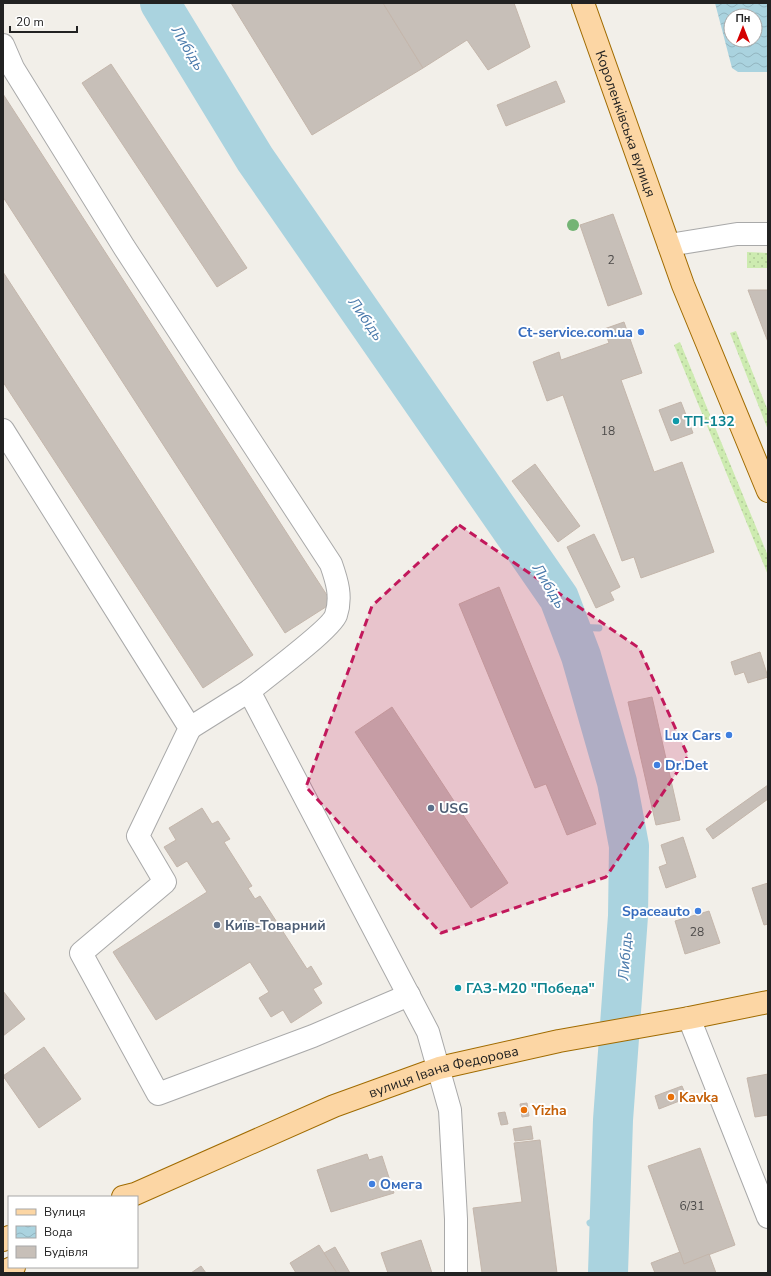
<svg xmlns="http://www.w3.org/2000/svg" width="771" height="1276" viewBox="0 0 771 1276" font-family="'Nunito Sans',sans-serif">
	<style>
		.grass { fill: url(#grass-dots) }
		.water { fill: url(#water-waves); fill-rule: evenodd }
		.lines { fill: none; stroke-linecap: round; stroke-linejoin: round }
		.stream { stroke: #aad3df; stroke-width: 7 }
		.river { stroke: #aad3df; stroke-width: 40 }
		.building { fill: #c7bfb8; stroke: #c4b6ab }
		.minor-casing { stroke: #a9a9a9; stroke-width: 24 }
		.major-casing { stroke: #a06b00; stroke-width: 24 }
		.minor { stroke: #fff; stroke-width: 22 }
		.major { stroke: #fcd6a4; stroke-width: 22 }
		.tree { fill: #74b475 }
		.marked { fill: #c2185b; fill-opacity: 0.2; stroke: #c2185b; stroke-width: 3; stroke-dasharray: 8 5; stroke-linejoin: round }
		.shop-dot { fill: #3f7fe0; stroke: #fff; stroke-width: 1.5 }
		.culture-dot { fill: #0f9aa8; stroke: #fff; stroke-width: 1.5 }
		.service-dot { fill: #5c6f8a; stroke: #fff; stroke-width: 1.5 }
		.food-dot { fill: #e8710a; stroke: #fff; stroke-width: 1.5 }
		.labels { text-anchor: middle; stroke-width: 4; stroke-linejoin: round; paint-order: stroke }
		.number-label { font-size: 12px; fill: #4b4948 }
		.street-label { font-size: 14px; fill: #222; stroke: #fff }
		.shop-label { font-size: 14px; font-weight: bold; fill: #366cbe; stroke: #fff; text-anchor: end }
		.culture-label { font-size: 14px; font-weight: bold; fill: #0d838f; stroke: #fff; text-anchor: start }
		.service-label { font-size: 14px; font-weight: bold; fill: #4e5e75; stroke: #fff; text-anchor: start }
		.food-label { font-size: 14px; font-weight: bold; fill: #c56008; stroke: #fff; text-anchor: start }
		.water-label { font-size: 15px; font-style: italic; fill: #4a7aab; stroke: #fff }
	</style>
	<defs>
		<pattern id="grass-dots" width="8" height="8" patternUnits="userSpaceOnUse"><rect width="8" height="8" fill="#cdebb0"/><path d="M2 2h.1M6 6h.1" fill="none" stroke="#b0c997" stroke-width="1.8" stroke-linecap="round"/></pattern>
		<pattern id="water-waves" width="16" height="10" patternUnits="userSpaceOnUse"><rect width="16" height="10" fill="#aad3df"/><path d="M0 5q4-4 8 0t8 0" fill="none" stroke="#92b5bf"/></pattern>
	</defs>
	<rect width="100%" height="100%" fill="#f2efe9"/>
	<g class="grass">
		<path d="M747 252 768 253V268H747Z"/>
		<path d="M736 331 768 411V430L730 333Z"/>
		<path d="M680 342 768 556V575L674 345Z"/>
	</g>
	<path class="water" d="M715 3H768V72H738L732 68ZM731 16H755V40H731Z"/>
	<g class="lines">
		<g class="stream">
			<path d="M571 627 599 628"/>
			<path d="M590 1223 610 1215"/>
		</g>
		<path class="river" d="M160 3 255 159 559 598 581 656 617 782 629 846 628 916 613 1120 608 1273"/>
	</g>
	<g class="building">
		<path d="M231 3H383L423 68 312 135Z"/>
		<path d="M383 3H514L530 47 488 70 467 40 423 68Z"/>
		<path d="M111 64 247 268 217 287 82 83Z"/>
		<path d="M556 81 565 102 506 126 497 105Z"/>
		<path d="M3 94 332 603 285 633 3 197Z"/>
		<path d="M613 214 642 294 608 306 580 225Z"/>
		<path d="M3 272 253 655 203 688 3 382Z"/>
		<path d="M748 290H768V342Z"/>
		<path d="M624 322 642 373 621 380 654 472 682 462 714 552 641 578 634 557 622 561 563 395 547 401 533 362 559 352 561 360 609 343 604 329Z"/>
		<path d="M681 402 693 433 671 441 659 410Z"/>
		<path d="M535 464 580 526 558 542 512 481Z"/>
		<path d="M594 534 620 587 610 592 614 600 596 608 567 547Z"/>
		<path d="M499 587 596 824 567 835 546 784 535 788 459 604Z"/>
		<path d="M760 652 768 677 748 683 744 672 735 675 731 662Z"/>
		<path d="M652 697 680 820 656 825 628 702Z"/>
		<path d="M392 707 508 883 471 908 355 732Z"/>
		<path d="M768 785V799L713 839 706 829Z"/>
		<path d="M202 808 212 824 218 821 230 839 224 842 252 886 248 888 255 899 260 896 307 969 311 966 322 984 313 989 322 1003 291 1023 283 1010 271 1017 259 998 269 992 250 962 156 1020 113 952 207 892 187 861 177 867 164 847 176 840 169 828Z"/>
		<path d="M683 837 696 877 666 888 659 867 667 864 661 845Z"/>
		<path d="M768 883V924L764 925 752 888Z"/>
		<path d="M709 911 720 943 685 954 675 921Z"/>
		<path d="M3 991 25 1019 3 1036Z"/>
		<path d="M44 1047 81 1099 39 1128 3 1076Z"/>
		<path d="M768 1074V1115L755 1117 747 1078Z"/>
		<path d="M682 1086 687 1098 659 1109 655 1096Z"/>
		<path d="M527 1103 529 1116 522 1117 520 1104Z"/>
		<path d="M505 1112 508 1124 501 1125 498 1113Z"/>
		<path d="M531 1126 533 1139 515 1141 513 1129Z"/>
		<path d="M540 1140 557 1273H482L473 1208 522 1202 514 1143Z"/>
		<path d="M700 1148 735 1245 684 1264 648 1166Z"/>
		<path d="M367 1154 369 1160 382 1156 394 1193 331 1212 317 1170Z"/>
		<path d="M421 1240 432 1273H388L381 1253Z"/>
		<path d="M319 1245 337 1273H296L290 1263Z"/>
		<path d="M335 1247 350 1273H337L324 1253Z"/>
		<path d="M680 1252 684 1264 709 1254 716 1273H655L651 1263Z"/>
		<path d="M201 1266 206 1273H191Z"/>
	</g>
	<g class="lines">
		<g class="minor-casing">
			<g id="minor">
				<path d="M3 45 13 68 124 247 331 564C337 581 342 597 336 615 332 628 264 679 249 691"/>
				<path d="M669 245 737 234H768"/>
				<path d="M3 430 190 728 138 836 165 882 81 953 158 1094 313 1036 409 995"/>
				<path d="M190 728 249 691 428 1032 450 1110 456 1219V1273"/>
				<path d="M689 1018 768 1217"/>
			</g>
		</g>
		<g class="major-casing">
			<g id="major">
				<path id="s1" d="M583 3 683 285 768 491"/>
				<path id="s2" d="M123 1197 135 1194 334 1106 439 1068 559 1041 689 1018 768 1002"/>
				<path d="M3 1240 9 1237"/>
				<path d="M3 1272 14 1267"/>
			</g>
		</g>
		<use href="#minor" class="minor"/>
		<use href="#major" class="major"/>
	</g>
	<circle class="tree" cx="573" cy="225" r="6"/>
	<path class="marked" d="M459 525 639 648 688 756 606 877 441 933 306 787 372 606Z"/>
	<g class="shop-dot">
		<circle cx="641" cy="332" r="4"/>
		<circle cx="729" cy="735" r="4"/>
		<circle cx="657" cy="765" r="4"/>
		<circle cx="698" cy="911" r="4"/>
		<circle cx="372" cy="1184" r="4"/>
	</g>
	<g class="culture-dot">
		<circle cx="676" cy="421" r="4"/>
		<circle cx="458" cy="988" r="4"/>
	</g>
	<g class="service-dot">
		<circle cx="431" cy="808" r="4"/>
		<circle cx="217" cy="925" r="4"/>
	</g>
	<g class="food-dot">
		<circle cx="671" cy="1097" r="4"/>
		<circle cx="524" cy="1110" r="4"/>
	</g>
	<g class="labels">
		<g class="number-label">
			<text x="611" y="264">2</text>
			<text x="608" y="435">18</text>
			<text x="697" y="936">28</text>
			<text x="692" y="1210">6/31</text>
		</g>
		<g class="street-label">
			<text dy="5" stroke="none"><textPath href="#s1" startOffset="128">Короленківська вулиця</textPath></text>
			<text dy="5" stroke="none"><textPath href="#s2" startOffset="345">вулиця Івана Федорова</textPath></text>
		</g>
		<g class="shop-label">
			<text x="633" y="337">Ct-service.com.ua</text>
			<text x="721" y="740">Lux Cars</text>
			<text x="665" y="770" text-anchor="start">Dr.Det</text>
			<text x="690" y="916">Spaceauto</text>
			<text x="380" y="1189" text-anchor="start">Омега</text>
		</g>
		<g class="culture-label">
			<text x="684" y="426">ТП-132</text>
			<text x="466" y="993">ГАЗ-М20 "Победа"</text>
		</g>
		<g class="service-label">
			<text x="439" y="813">USG</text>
			<text x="225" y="930">Київ-Товарний</text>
		</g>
		<g class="food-label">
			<text x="679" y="1102">Kavka</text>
			<text x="532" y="1115">Yizha</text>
		</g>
		<g class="water-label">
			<text transform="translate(188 48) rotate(59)" y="5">Либідь</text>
			<text transform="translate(366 319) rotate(55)" y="5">Либідь</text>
			<text transform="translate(549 586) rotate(59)" y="5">Либідь</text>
			<text transform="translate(625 956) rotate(-86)" y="5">Либідь</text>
		</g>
	</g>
	<rect width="771" height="1276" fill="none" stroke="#222222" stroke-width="8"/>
	<rect x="8" y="1196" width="130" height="72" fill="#ffffff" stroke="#a7a7a7"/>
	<rect x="16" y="1209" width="20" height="6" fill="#fcd6a4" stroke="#a7a7a7"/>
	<text x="44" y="1216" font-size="12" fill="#222222">Вулиця</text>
	<rect x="16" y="1226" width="20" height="12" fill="url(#water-waves)" stroke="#a7a7a7"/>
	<text x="44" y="1236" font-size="12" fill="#222222">Вода</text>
	<rect x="16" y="1246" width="20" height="12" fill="#c7bfb8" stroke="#a7a7a7"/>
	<text x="44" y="1256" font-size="12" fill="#222222">Будівля</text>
	<g transform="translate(743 28)"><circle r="19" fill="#ffffff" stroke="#a7a7a7"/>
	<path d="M0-3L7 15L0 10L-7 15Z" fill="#d40000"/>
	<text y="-6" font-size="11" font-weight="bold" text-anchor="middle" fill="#222222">Пн</text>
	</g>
	<path d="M10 26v6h67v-6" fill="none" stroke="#222222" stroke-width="2"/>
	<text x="16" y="26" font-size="12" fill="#222222" stroke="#ffffff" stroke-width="3" paint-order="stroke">20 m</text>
</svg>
